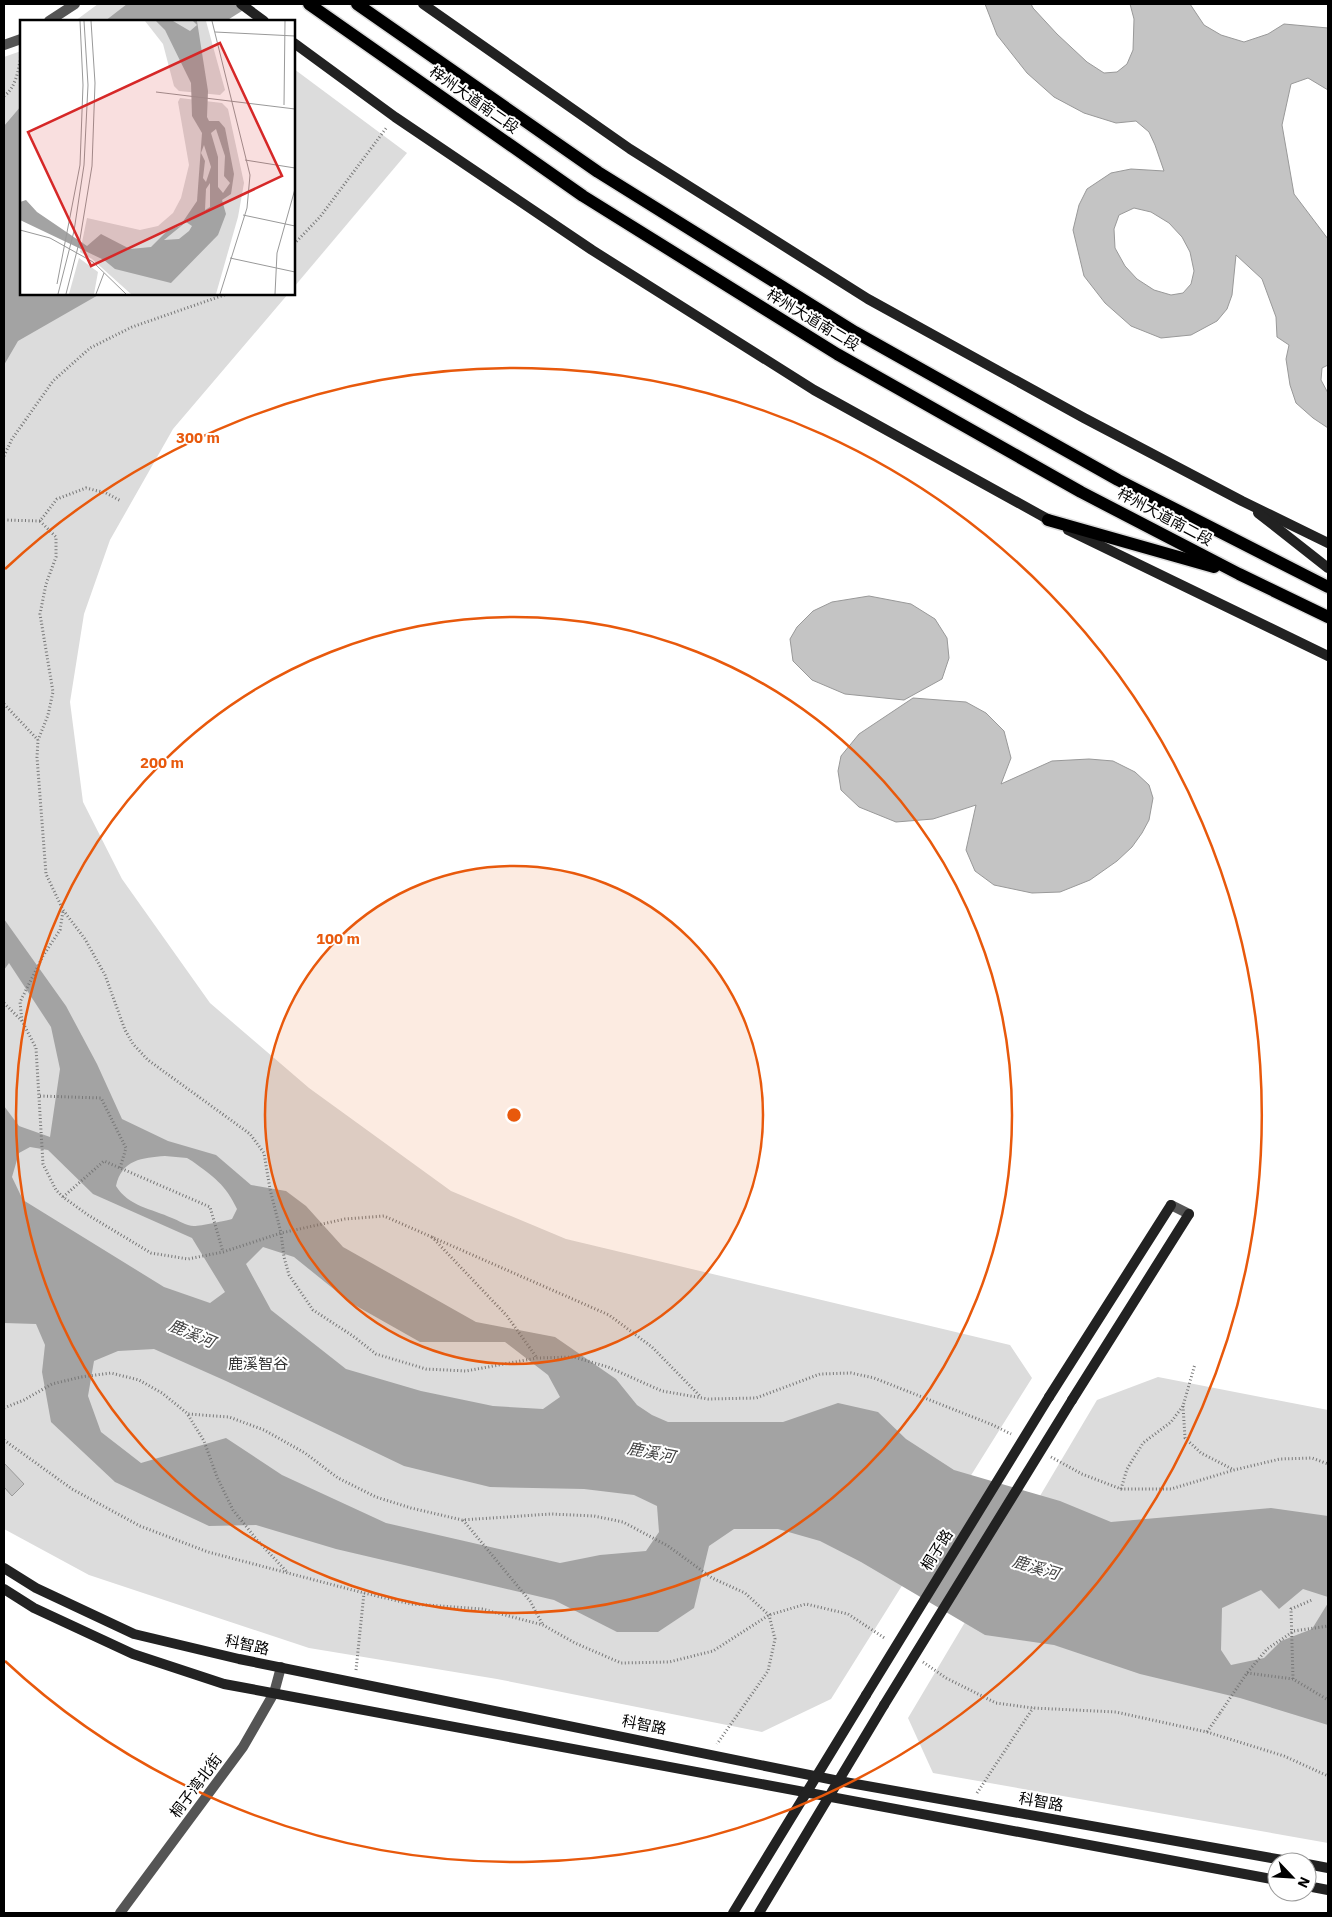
<svg xmlns="http://www.w3.org/2000/svg" width="1332" height="1917" viewBox="0 0 1332 1917" font-family="'IBM Plex Sans','Noto Sans SC',sans-serif">
	<style>
		.green { fill: #dcdcdc }
		.water { fill: #a3a3a3; fill-rule: evenodd }
		.building { fill: #c4c4c4; stroke: #999; fill-rule: evenodd }
		.lines { fill: none; stroke-linecap: round; stroke-linejoin: round }
		.primary-casing { stroke: #dbdbdb; stroke-width: 15 }
		.path { stroke: #777; stroke-width: 3; stroke-dasharray: 1 2.5; stroke-linecap: butt }
		.minor { stroke: #555; stroke-width: 10 }
		.tertiary { stroke: #555; stroke-width: 10 }
		.secondary { stroke: #222; stroke-width: 10 }
		.primary { stroke: #000; stroke-width: 12 }
		.path-bridge { stroke: #777; stroke-width: 3; stroke-dasharray: 1 2.5; stroke-linecap: butt }
		.secondary-bridge { stroke: #222; stroke-width: 10 }
		.ring { fill: none; stroke: #e8590c; stroke-width: 2.5 }
		.labels { text-anchor: middle; stroke-width: 4; stroke-linejoin: round; paint-order: stroke }
		.street-label { font-size: 15px; fill: #000; stroke: #fff }
		.park-label { font-size: 15px; fill: #333; stroke: #fff }
		.water-label { font-size: 16px; font-style: italic; fill: #444; stroke: #fff }
		.inset-road { fill: none; stroke: #999; stroke-width: 1 }
		.view { fill: #d62828; fill-opacity: 0.15; stroke: #d62828; stroke-width: 2.5 }
		.inset-edge { fill: none; stroke: #000; stroke-width: 2.5 }
		.centre { fill: #e8590c; stroke: #fff; stroke-width: 2.5 }
		.ring-label { font-size: 15px; text-anchor: middle; font-weight: bold; fill: #e8590c; stroke: #fff; stroke-width: 4; stroke-linejoin: round; paint-order: stroke }
	</style>
	<rect width="100%" height="100%" fill="#fff"/>
	<g class="green">
		<path d="M98 4H206L230 21H75Z"/>
		<path d="M21 51V294H288L173 429 110 540 84 614 70 702 83 802 122 879 210 1003 309 1088 451 1191 566 1239 1010 1345 1032 1378 831 1699 762 1732 497 1679 309 1648 89 1575 4 1529V57Z"/>
		<path d="M294 69 407 153 294 287Z"/>
		<path d="M1158 1377 1328 1410V1843L933 1773 908 1718 1097 1400Z"/>
	</g>
	<g class="water">
		<path d="M127 4H253L226 21H105Z"/>
		<path d="M21 106V294H100L18 341 4 365V126Z"/>
		<path d="M4 919 66 1006 97 1064 122 1119 168 1141 216 1155 251 1185 286 1191 306 1206 343 1247 476 1322 555 1337 616 1379 637 1405 652 1415 668 1422H783L838 1403 878 1412 906 1439 954 1470 1060 1501 1111 1522 1271 1508 1328 1516V1597L1303 1589 1279 1609 1261 1590 1222 1608 1221 1650 1231 1665 1264 1658 1281 1641 1312 1629 1328 1603V1725L1240 1698 1140 1674 1054 1645 985 1635 861 1562 820 1541 778 1529H734L709 1546 694 1608 658 1632H617L554 1600 336 1549 256 1525 209 1526 115 1482 51 1422 42 1372 45 1345 36 1324 4 1323V1106L19 1126 50 1137 60 1069 51 1027 9 963 4 970ZM30 1147 48 1150 93 1194 192 1238 225 1292 210 1303 164 1287 23 1200 12 1177 19 1153ZM165 1156 187 1158 192 1161C213 1176 226 1185 237 1209L232 1219C224 1221 201 1226 194 1226 186 1226 178 1220 172 1218 152 1209 128 1206 116 1186 122 1159 142 1158 165 1156ZM263 1247 294 1257 351 1303 420 1342H505L548 1375 560 1397 543 1409 493 1406 421 1391 346 1369 271 1310 246 1264ZM154 1349 226 1381 404 1466 490 1487 584 1489 634 1495 657 1506 659 1532 646 1551 600 1555 560 1563 386 1523 282 1475 226 1438 141 1463 101 1432 88 1396 94 1361 118 1351Z"/>
	</g>
	<g class="building">
		<path d="M985 4H1031L1033 8 1057 34 1087 62 1104 73 1117 72 1127 64 1133 50 1134 19 1130 4H1190L1204 25 1221 35 1244 42 1268 34 1284 24 1328 28V90L1308 78 1291 84 1282 125 1294 194 1328 239V365L1322 368 1321 380 1328 393V428L1313 418 1296 403 1290 385 1286 359 1289 345 1277 337 1276 317 1262 279 1236 255 1232 295 1227 309 1217 321 1191 335 1161 338 1131 326 1105 303 1084 276 1073 230 1079 205 1087 189 1111 173 1131 169 1164 171 1155 145 1149 132 1136 121 1116 123 1084 113 1054 97 1027 73 997 35ZM1134 208 1151 212 1169 223 1182 237 1190 252 1194 271 1191 284 1183 293 1171 295 1154 290 1137 279 1125 266 1115 248 1114 229 1119 215Z"/>
		<path d="M869 596 911 604 935 619 947 638 949 658 942 679 904 700 845 694 812 680 793 661 790 639 797 627 813 611 832 602Z"/>
		<path d="M913 698 966 702 986 713 1004 731 1011 758 1001 784 1052 761 1089 759 1113 761 1135 772 1149 785 1153 798 1149 820 1142 833 1132 847 1117 861 1090 880 1060 892 1032 893 994 885 975 871 966 850 976 805 933 819 896 822 859 807 841 790 838 771 841 756 859 734Z"/>
		<path d="M4 1463 24 1484 12 1496 4 1487Z"/>
	</g>
	<g class="lines">
		<g class="primary-casing">
			<g id="primary">
				<path d="M309 4 583 196 837 354 1081 492 1239 574 1328 617"/>
				<path d="M357 4 598 172 855 332 1118 480 1328 587"/>
				<path d="M1048 520 1214 567"/>
			</g>
		</g>
		<g class="path">
			<path d="M4 96C16 88 19 68 21 54"/>
			<path d="M294 244 320 217 387 127"/>
			<path d="M4 456 12 439 53 381 90 348 132 327 227 294"/>
			<path d="M4 520 40 521 57 499 86 488 106 493 121 501"/>
			<path d="M40 521 56 537V557L46 584 40 614 53 692 48 715 38 740 37 757 46 874 63 910 85 939 105 975 125 1030 133 1044 148 1060 250 1134 264 1153 270 1189 281 1233 284 1257 289 1275 313 1310 353 1336 376 1354 426 1369 466 1371 537 1358 574 1357 608 1367 662 1391 708 1399 756 1398 820 1374 851 1373 874 1378 993 1425 1011 1434"/>
			<path d="M4 704 38 740"/>
			<path d="M4 1003 22 1021 36 1048 43 1164 56 1190 63 1197 88 1215 151 1253 188 1259 223 1252 281 1233 345 1219 384 1216 609 1315 652 1347 701 1397"/>
			<path d="M22 1021 20 1002 43 956 60 930 63 911"/>
			<path d="M40 1096 101 1098 126 1148 120 1168"/>
			<path d="M63 1197 104 1161 210 1207 223 1252"/>
			<path d="M432 1237 507 1316 537 1358"/>
			<path d="M1183 1406 1185 1438 1201 1453 1234 1470"/>
			<path d="M4 1408 24 1400 52 1384 81 1377 111 1373 139 1380 162 1393 188 1414 229 1417 264 1430 305 1453 338 1478 376 1497 411 1508 462 1520 551 1514 594 1516 623 1522 668 1546 712 1578 745 1593 769 1615 775 1639 768 1671 717 1744"/>
			<path d="M188 1415 204 1441 217 1477 233 1510 257 1540 288 1573"/>
			<path d="M4 1440 72 1489 140 1526 208 1552 364 1593 411 1604 482 1609 543 1625 575 1643 621 1663 669 1662 713 1651 769 1615 806 1604 848 1614 886 1639"/>
			<path d="M1051 1457 1082 1474 1121 1489H1171L1234 1470 1280 1459 1312 1458 1328 1464"/>
			<path d="M1121 1489 1127 1469 1143 1443 1171 1422 1183 1406 1195 1364"/>
			<path d="M463 1520 530 1601 543 1625"/>
			<path d="M923 1662 946 1678 996 1703 1033 1708 1116 1712 1207 1732 1284 1756 1328 1776"/>
			<path d="M356 1670 364 1593"/>
			<path d="M1247 1673 1293 1679 1328 1700"/>
			<path d="M1293 1679 1291 1609 1312 1600"/>
			<path d="M1207 1732 1220 1713"/>
			<path d="M977 1793 1033 1708"/>
		</g>
		<g class="minor">
			<path d="M1171 1205 1189 1214"/>
			<path d="M120 1913 243 1747 274 1693 281 1667"/>
		</g>
		<g class="tertiary">
			<path d="M49 21 75 4"/>
			<path d="M4 45 21 39"/>
		</g>
		<g class="secondary">
			<path d="M241 4 264 21"/>
			<path d="M423 4 630 149 868 299 1084 418 1242 501 1328 543"/>
			<path d="M294 43 395 117 592 250 814 390 1053 522"/>
			<path d="M1258 513 1328 568"/>
			<path d="M1068 530 1328 656"/>
			<path d="M1049 1397 1171 1205"/>
			<path d="M1072 1400 1189 1214"/>
			<path d="M4 1568 36 1588 134 1634 239 1659 839 1781 1294 1862"/>
			<path d="M4 1589 34 1608 133 1654 224 1684 1277 1880"/>
			<path d="M1307 1864 1328 1868"/>
			<path d="M1307 1886 1328 1890"/>
			<path d="M733 1913 866 1695"/>
			<path d="M759 1913 884 1705"/>
		</g>
		<use href="#primary" class="primary"/>
		<path class="path-bridge" d="M1220 1713 1247 1673 1267 1649 1294 1631 1328 1626"/>
		<g class="secondary-bridge">
			<path d="M866 1695 1049 1397"/>
			<path d="M884 1705 1072 1400"/>
		</g>
	</g>
	<circle cx="514" cy="1115" r="249" fill="#e8590c" fill-opacity=".12"/>
	<g class="ring">
		<circle cx="514" cy="1115" r="249"/>
		<circle cx="514" cy="1115" r="498"/>
		<path d="M5 569A747 747 0 1 1 5 1661"/>
	</g>
	<g class="labels">
		<g class="street-label">
			<text transform="translate(474 100) rotate(35)" y="5">梓州大道南二段</text>
			<text transform="translate(813 320) rotate(31)" y="5">梓州大道南二段</text>
			<text transform="translate(1165 517) rotate(28)" y="5">梓州大道南二段</text>
			<text transform="translate(937 1550) rotate(-58)" y="5">桐子路</text>
			<text transform="translate(247 1645) rotate(12)" y="5">科智路</text>
			<text transform="translate(644 1725) rotate(11)" y="5">科智路</text>
			<text transform="translate(196 1786) rotate(-53)" y="5">桐子湾北街</text>
			<text transform="translate(1041 1802) rotate(10)" y="5">科智路</text>
		</g>
		<g class="park-label">
			<text x="258" y="1369">鹿溪智谷</text>
		</g>
		<g class="water-label">
			<text transform="translate(192 1333) rotate(23)" y="6">鹿溪河</text>
			<text transform="translate(651 1452) rotate(11)" y="6">鹿溪河</text>
			<text transform="translate(1036 1567) rotate(17)" y="6">鹿溪河</text>
		</g>
	</g>
	<g transform="translate(20 20)">
		<rect width="275" height="275" fill="#fff"/>
		<path d="M125 1H186L205 70 200 75 159 71 154 66 143 24ZM160 78 202 83 208 89 224 163 218 197 196 274H111L72 239 60 232 67 198 120 210 138 206 153 193 161 178 169 145 158 82ZM59 238 78 252 74 274H49Z" fill="#dcdcdc"/>
		<path d="M136 1H153L170 11 177 5 173 1H177L188 71 187 97 189 101H199L205 108 214 154 211 174 202 180 206 194 198 215 151 263 95 249 84 240 0 200V182L6 180 17 192 67 226 81 214 110 229 131 227 148 210 160 206 177 181 182 113 172 96 171 63 145 10ZM196 109 205 136 204 156 210 163 203 173 198 167V137L191 113ZM184 125 191 147 186 162 183 158 185 141 181 133ZM190 163V187L185 190 186 169ZM166 202 172 206 169 211 159 219 144 220Z" fill="#a3a3a3" fill-rule="evenodd"/>
		<path class="inset-road" d="M192 1 230 155 227 188 200 274M195 12 275 16M136 72 275 89M264 85 265 1M225 140 275 148M223 195 275 206M0 210 30 218 73 242 106 274M210 238 275 252M37 264 60 145 63 65 60 1M38 274 54 211 64 145 68 65 64 1M46 274 60 219 72 146 75 63 71 1M76 274 84 253M255 274 257 233 275 169"/>
		<path class="view" d="M200 23 262 156 71 246 8 112Z"/>
		<rect width="275" height="275" class="inset-edge"/>
	</g>
	<circle cx="514" cy="1115" r="8" class="centre"/>
	<g class="ring-label">
		<text x="198" y="443">300 m</text>
		<text x="162" y="768">200 m</text>
		<text x="338" y="944">100 m</text>
	</g>
	<rect width="1332" height="1917" fill="none" stroke="#000000" stroke-width="10"/>
	<g transform="translate(1292 1877) rotate(115)"><circle r="24" fill="#ffffff" stroke="#999999"/>
	<path d="M0-4L9 19L0 12L-9 19Z" fill="#000000"/>
	<text y="-8" font-size="14" font-weight="bold" text-anchor="middle" fill="#000000">N</text>
	</g>
</svg>
